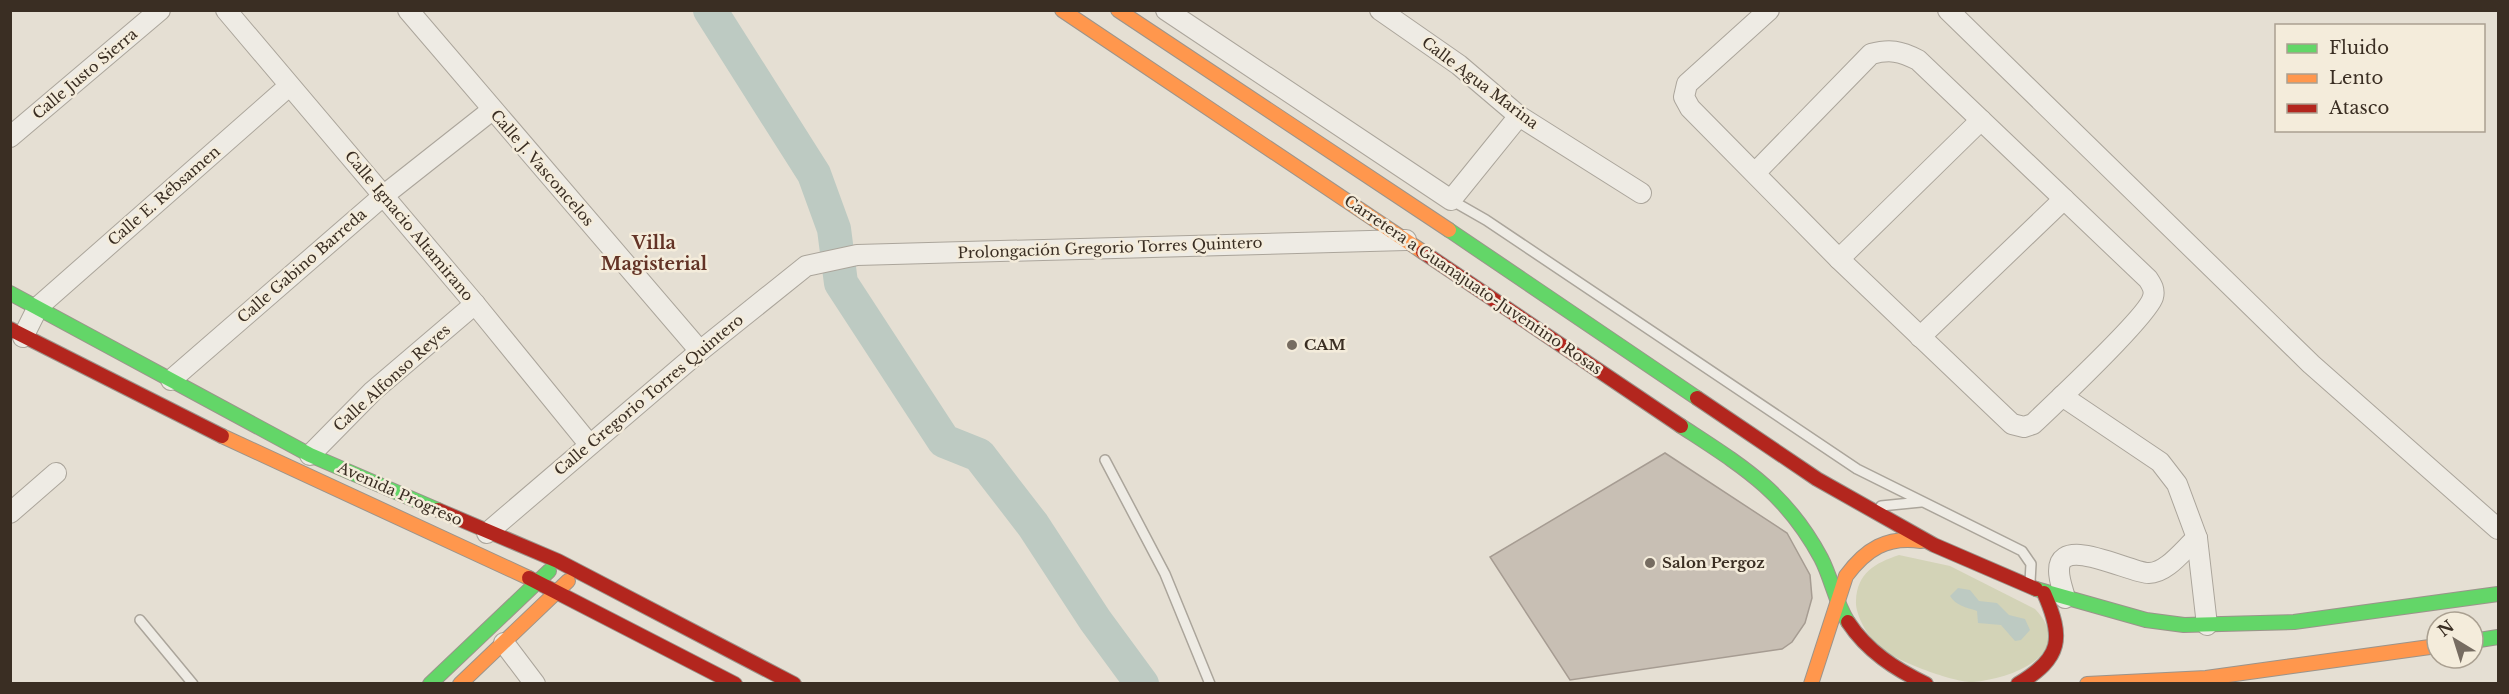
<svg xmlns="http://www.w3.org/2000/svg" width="2509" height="694" viewBox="0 0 2509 694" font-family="'Libre Baskerville',serif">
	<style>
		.green { fill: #d3d3b7 }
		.water { fill: #bdcac2 }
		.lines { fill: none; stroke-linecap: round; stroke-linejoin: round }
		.river { stroke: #bdcac2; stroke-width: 34 }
		.building { fill: #c8bfb4; stroke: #a69c92; stroke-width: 1.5 }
		.lane-casing { stroke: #aba59b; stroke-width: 12 }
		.street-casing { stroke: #aba59b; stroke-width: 22 }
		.fast-casing { stroke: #9b948b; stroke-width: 16 }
		.slow-casing { stroke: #9b948b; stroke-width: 16 }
		.jam-casing { stroke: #9b948b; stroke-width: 16 }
		.lane { stroke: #eeebe4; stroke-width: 9 }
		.street { stroke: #eeebe4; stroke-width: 20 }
		.fast { stroke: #63d668; stroke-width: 14 }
		.slow { stroke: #ff974d; stroke-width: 14 }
		.jam { stroke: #b3261e; stroke-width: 14 }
		.poi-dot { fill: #766c61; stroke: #f4ecdb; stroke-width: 2 }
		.labels { text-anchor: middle; stroke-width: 5; stroke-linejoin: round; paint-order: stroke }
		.street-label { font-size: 15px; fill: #3a2e23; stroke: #f4ecdb }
		.poi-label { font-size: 15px; font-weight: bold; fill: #3a2e23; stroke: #f4ecdb; text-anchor: start }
		.quarter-label { font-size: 18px; font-weight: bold; fill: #633326; stroke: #f4ecdb }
	</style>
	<rect width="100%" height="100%" fill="#e5dfd3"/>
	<path class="green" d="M1899 555 1950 566 2035 609C2078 654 2011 679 1973 682 1954 683 1890 659 1877 645 1867 635 1855 614 1856 601 1857 573 1875 563 1899 555Z"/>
	<path class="water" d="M1958 588 1970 590 1979 601 1997 603 2009 615 2025 619 2030 630 2021 640 2015 641 2001 625 1978 623 1977 611C1966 607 1956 606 1950 596Z"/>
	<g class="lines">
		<path class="river" d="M710 10 814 174 834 229 841 283 944 441 979 455 1033 525 1095 620 1142 684"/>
	</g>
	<path class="building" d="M1665 453 1787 533 1810 575 1812 598 1805 623 1792 642 1782 649 1570 680 1490 557Z"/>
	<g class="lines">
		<g class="lane-casing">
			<g id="lane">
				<path d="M1451 200 1486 220 1857 469 2022 551 2031 564 2030 582"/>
				<path d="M1105 460 1165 574 1210 684"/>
				<path d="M1881 506 1921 502"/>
				<path d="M140 620 193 684"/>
			</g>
		</g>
		<g class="street-casing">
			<g id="street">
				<path d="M226 10 475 304 589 444"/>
				<path d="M408 10 700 351"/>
				<path d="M1166 10 1451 200 1519 116"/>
				<path d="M1380 10 1459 65 1519 116 1641 193"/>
				<path d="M1948 10 2311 364 2498 529"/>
				<path d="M10 137 160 10"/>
				<path d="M1755 173 1871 54C1890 49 1900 51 1918 60L2148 279C2152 285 2155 290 2153 297 2149 315 2052 406 2033 424L2024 427 2012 424 1839 259 1690 108 1684 97 1687 84 1769 10"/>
				<path d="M1839 259 1981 120"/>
				<path d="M23 337 38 307 289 86"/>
				<path d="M1920 337 2064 199"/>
				<path d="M171 380 383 196 492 110"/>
				<path d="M2062 396 2160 462 2177 484 2197 538 2207 625"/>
				<path d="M310 455 373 391 475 304"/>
				<path d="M10 513 56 473"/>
				<path d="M487 533 700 351 806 266 857 255 1406 240"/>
				<path d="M2065 598C2063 590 2059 580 2059 571 2058 533 2132 574 2149 573 2167 573 2184 549 2197 538"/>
				<path d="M504 643 535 684"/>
			</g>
		</g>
		<g class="fast-casing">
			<g id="fast">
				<path d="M1449 230 1697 398"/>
				<path d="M10 293 310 455 438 510"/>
				<path d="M1681 426C1742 466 1785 491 1821 558 1832 579 1835 602 1848 622"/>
				<path d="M2036 589 2146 620 2184 625 2294 622 2498 594"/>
				<path d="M2473 641 2498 637"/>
				<path d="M430 684 549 571"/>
			</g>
		</g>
		<g class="slow-casing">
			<g id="slow">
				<path d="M1062 10 1423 252"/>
				<path d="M1118 10 1449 230"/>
				<path d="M222 436 529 578"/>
				<path d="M460 684 568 581"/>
				<path d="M1811 684 1846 576C1866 549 1887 536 1921 541"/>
				<path d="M2087 684 2206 678 2437 646"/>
			</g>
		</g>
		<g class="jam-casing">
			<g id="jam">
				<path d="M1423 252 1681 426"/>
				<path d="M10 329 222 436"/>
				<path d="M1697 398 1817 479 1934 545 2036 589"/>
				<path d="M438 510 558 561 794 684"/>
				<path d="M529 578 735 684"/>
				<path d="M1848 622C1867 651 1895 669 1926 684"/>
				<path d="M2018 684C2062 658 2064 638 2044 593"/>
			</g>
		</g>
		<use href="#lane" class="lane"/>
		<use href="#street" class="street"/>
		<use href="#fast" class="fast"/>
		<use href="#slow" class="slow"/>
		<use href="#jam" class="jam"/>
	</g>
	<g class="poi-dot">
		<circle cx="1292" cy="345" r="6"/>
		<circle cx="1650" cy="563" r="6"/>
	</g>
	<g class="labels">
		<g class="street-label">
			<text transform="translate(85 74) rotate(-40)" y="5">Calle Justo Sierra</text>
			<text transform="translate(1480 83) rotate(37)" y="5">Calle Agua Marina</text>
			<text transform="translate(542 168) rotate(49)" y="5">Calle J. Vasconcelos</text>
			<text transform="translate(164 196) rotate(-41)" y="5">Calle E. Rébsamen</text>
			<text transform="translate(409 226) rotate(50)" y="5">Calle Ignacio Altamirano</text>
			<text transform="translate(1110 248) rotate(-2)" y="5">Prolongación Gregorio Torres Quintero</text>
			<text transform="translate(302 266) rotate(-41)" y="5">Calle Gabino Barreda</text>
			<text transform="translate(1473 285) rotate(34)" y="5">Carretera a Guanajuato-Juventino Rosas</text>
			<text transform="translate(392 378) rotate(-42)" y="5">Calle Alfonso Reyes</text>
			<text transform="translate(649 395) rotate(-40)" y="5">Calle Gregorio Torres Quintero</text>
			<text transform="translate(400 494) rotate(24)" y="5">Avenida Progreso</text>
		</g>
		<g class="poi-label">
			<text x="1304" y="350">CAM</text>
			<text x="1662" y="568">Salon Pergoz</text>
		</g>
		<g class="quarter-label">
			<text x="654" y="249">Villa<tspan x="654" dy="21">Magisterial</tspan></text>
		</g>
	</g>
	<rect width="2509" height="694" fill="none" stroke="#3a2e23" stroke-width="24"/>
	<rect x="2275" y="24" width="210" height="108" fill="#f4ecdb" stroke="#aaa091" stroke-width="1.5"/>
	<rect x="2287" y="44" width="30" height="9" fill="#63d668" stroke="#aaa091" stroke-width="1.5"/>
	<text x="2329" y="54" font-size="18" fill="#3a2e23">Fluido</text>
	<rect x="2287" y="74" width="30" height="9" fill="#ff974d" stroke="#aaa091" stroke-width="1.5"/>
	<text x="2329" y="84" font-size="18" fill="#3a2e23">Lento</text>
	<rect x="2287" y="104" width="30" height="9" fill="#b3261e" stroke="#aaa091" stroke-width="1.5"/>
	<text x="2329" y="114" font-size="18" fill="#3a2e23">Atasco</text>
	<g transform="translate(2455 640) rotate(322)"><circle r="28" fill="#f4ecdb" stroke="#aaa091" stroke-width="1.5"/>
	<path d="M0-4.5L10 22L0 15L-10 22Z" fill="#766c61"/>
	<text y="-9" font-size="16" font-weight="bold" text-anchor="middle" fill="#3a2e23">N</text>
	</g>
</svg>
